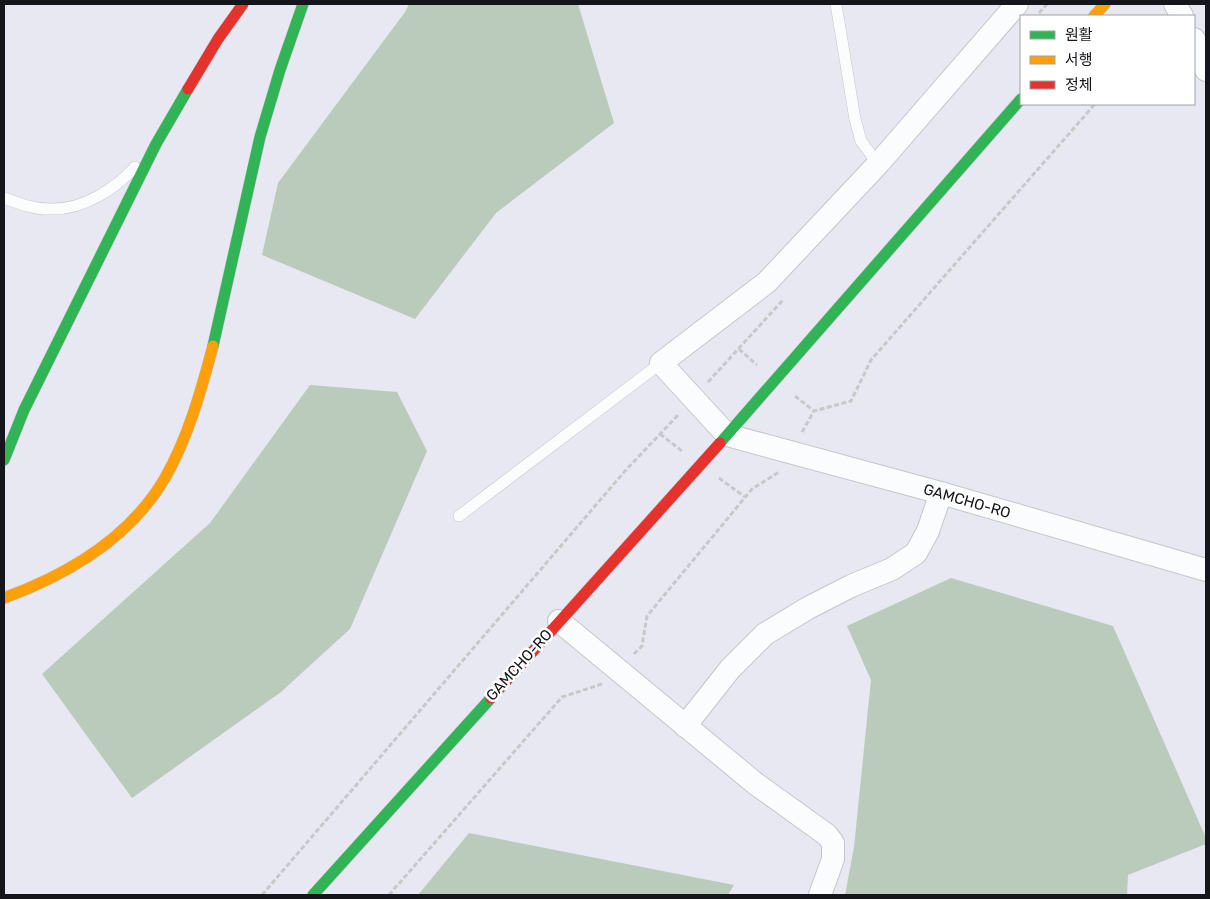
<svg xmlns="http://www.w3.org/2000/svg" width="1210" height="899" viewBox="0 0 1210 899" font-family="Rubik,'Noto Sans KR',sans-serif">
	<style>
		.forest { fill: #bacbbc }
		.lines { fill: none; stroke-linecap: round; stroke-linejoin: round }
		.lane-casing { stroke: #c5c5cc; stroke-width: 12 }
		.street-casing { stroke: #c5c5cc; stroke-width: 24 }
		.fast-casing { stroke: #c5c5cc; stroke-width: 12 }
		.slow-casing { stroke: #c5c5cc; stroke-width: 12 }
		.jam-casing { stroke: #c5c5cc; stroke-width: 12 }
		.path { stroke: #c8c8cb; stroke-width: 3; stroke-dasharray: 5 2.5; stroke-linecap: butt }
		.lane { stroke: #fbfcfd; stroke-width: 11 }
		.street { stroke: #fbfcfd; stroke-width: 22 }
		.fast { stroke: #30b455; stroke-width: 11 }
		.slow { stroke: #ff9f0a; stroke-width: 11 }
		.jam { stroke: #e5322d; stroke-width: 11 }
		.labels { text-anchor: middle; stroke-width: 5; stroke-linejoin: round; paint-order: stroke }
		.street-label { font-size: 15px; fill: #15161b; stroke: #fff }
	</style>
	<rect width="100%" height="100%" fill="#e7e8f1"/>
	<g class="forest">
		<path d="M409 4H578L614 123 496 213 415 319 262 255 278 183 405 12Z"/>
		<path d="M310 385 397 392 427 451 350 629 281 692 132 798 42 674 210 523Z"/>
		<path d="M951 578 1113 626 1206 838V844L1128 875 1127 895H845L854 847 871 680 847 626Z"/>
		<path d="M469 833 734 885 728 895H418Z"/>
	</g>
	<g class="lines">
		<g class="lane-casing">
			<g id="lane">
				<path d="M836 4 855 119 861 141 878 164"/>
				<path d="M4 198C20 204 36 210 53 209 84 209 115 189 135 167"/>
				<path d="M459 516 661 363"/>
			</g>
		</g>
		<g class="street-casing">
			<g id="street">
				<path d="M1017 4 878 164 767 282 661 363 727 435 941 493 1206 570"/>
				<path d="M1175 4 1182 16"/>
				<path d="M1194 39 1206 70"/>
				<path d="M559 621 756 784 827 835 833 843V859L820 895"/>
				<path d="M685 726 730 669 765 634 808 608 851 586 892 569 916 553 928 531 941 493"/>
			</g>
		</g>
		<g class="fast-casing">
			<g id="fast">
				<path d="M213 346 260 137 280 70 303 4"/>
				<path d="M720 443 1021 99"/>
				<path d="M4 460 24 410 156 144 188 89"/>
				<path d="M313 895 491 698"/>
			</g>
		</g>
		<g class="slow-casing">
			<g id="slow">
				<path d="M1094 16 1105 4"/>
				<path d="M4 598C67 575 130 538 165 478 188 438 201 391 213 346"/>
			</g>
		</g>
		<g class="jam-casing">
			<g id="jam">
				<path d="M188 89 218 39 243 4"/>
				<path d="M491 698 720 443"/>
			</g>
		</g>
		<g class="path">
			<path d="M1039 13 1047 4"/>
			<path d="M739 349 757 365"/>
			<path d="M708 382 783 300"/>
			<path d="M795 396 814 411"/>
			<path d="M802 432 814 411 851 401 871 360 1095 104"/>
			<path d="M660 434 682 451"/>
			<path d="M719 478 745 497"/>
			<path d="M634 654 642 646 647 616 752 489 779 472"/>
			<path d="M262 895 625 471 679 414"/>
			<path d="M389 895 562 697 602 684"/>
		</g>
		<use href="#lane" class="lane"/>
		<use href="#street" class="street"/>
		<use href="#fast" class="fast"/>
		<use href="#slow" class="slow"/>
		<use href="#jam" class="jam"/>
	</g>
	<g class="labels">
		<g class="street-label">
			<text transform="translate(967 501) rotate(16)" y="5">GAMCHO-RO</text>
			<text transform="translate(519 665) rotate(-48)" y="5">GAMCHO-RO</text>
		</g>
	</g>
	<rect width="1210" height="899" fill="none" stroke="#15161b" stroke-width="10"/>
	<rect x="1020" y="15" width="175" height="90" fill="#ffffff" stroke="#a1a2a4"/>
	<rect x="1030" y="31" width="25" height="8" fill="#30b455" stroke="#a1a2a4"/>
	<text x="1065" y="40" font-size="15" fill="#15161b">원활</text>
	<rect x="1030" y="56" width="25" height="8" fill="#ff9f0a" stroke="#a1a2a4"/>
	<text x="1065" y="65" font-size="15" fill="#15161b">서행</text>
	<rect x="1030" y="81" width="25" height="8" fill="#e5322d" stroke="#a1a2a4"/>
	<text x="1065" y="90" font-size="15" fill="#15161b">정체</text>
</svg>
